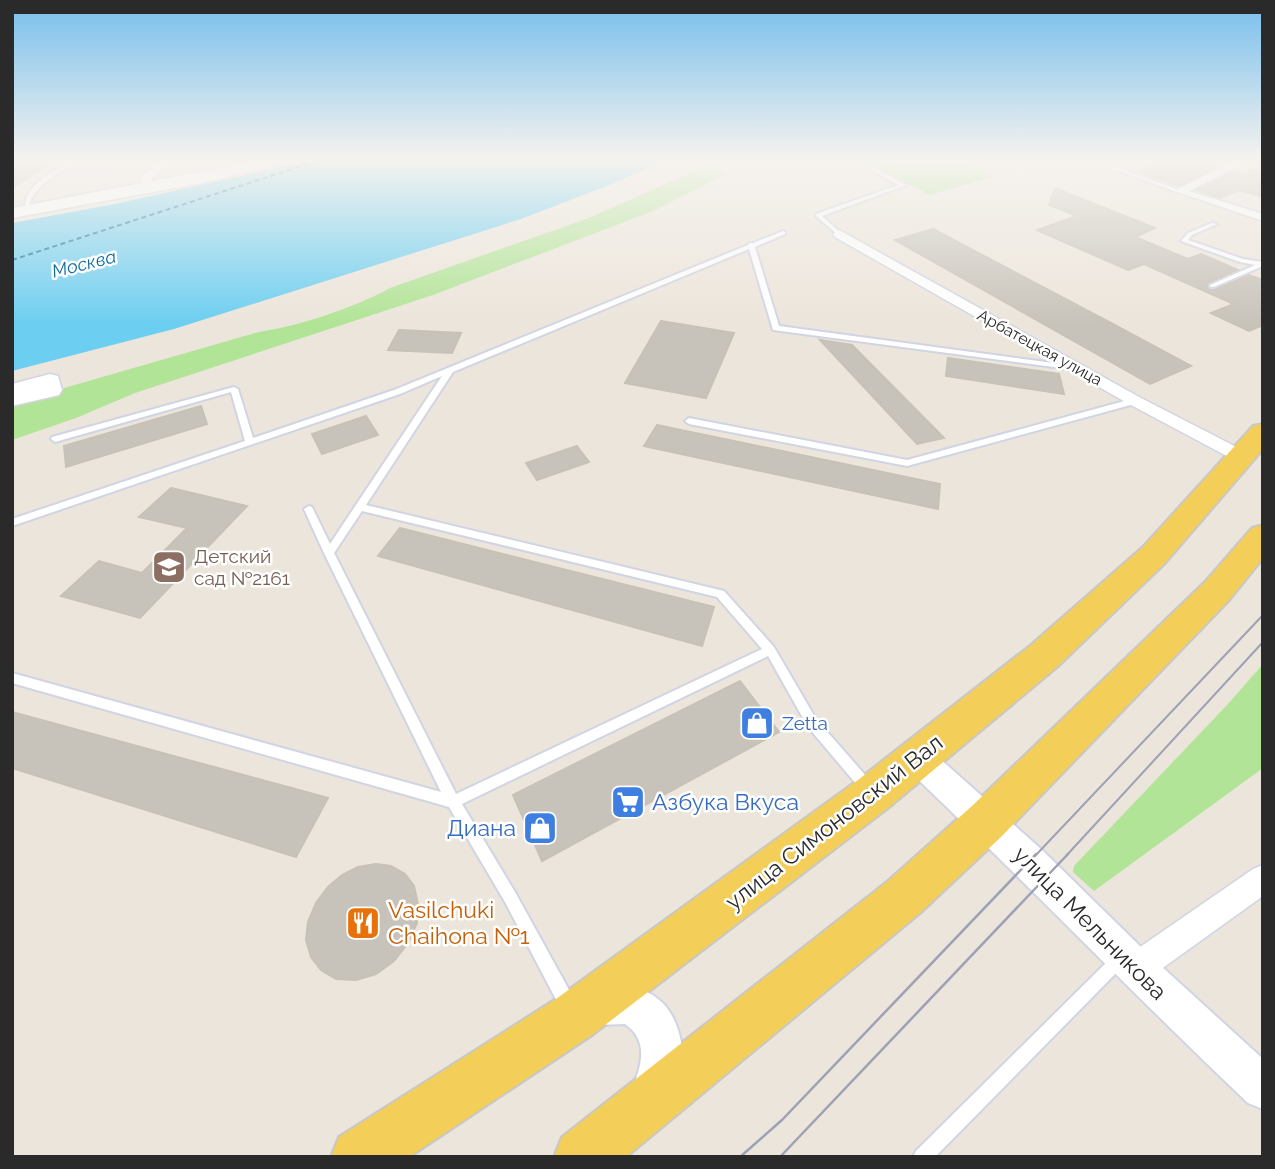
<svg xmlns="http://www.w3.org/2000/svg" width="1275" height="1169" viewBox="0 0 1275 1169" font-family="Raleway,sans-serif">
	<style>
		.industrial { fill: #dedce4 }
		.green { fill: #b1e496 }
		.water { fill: #6ccef1 }
		.lines { fill: none; stroke-linecap: round; stroke-linejoin: round }
		.ferry { stroke: #0b6b9d; stroke-width: 2; stroke-dasharray: 5 3.5; stroke-linecap: butt }
		.building { fill: #c7c3ba; stroke: #c8c1b5; stroke-width: 2 }
		.service-casing { stroke: #d0d4e3; stroke-width: 4 }
		.minor-casing { stroke: #d0d4e3; stroke-width: 3 }
		.tertiary-casing { stroke: #d0d4e3; stroke-width: 4 }
		.secondary-casing { stroke: #d0d4e3; stroke-width: 3 }
		.primary-casing { stroke: #c8c8c8; stroke-width: 4 }
		.service { fill: #fff; fill-rule: evenodd }
		.minor { fill: #fff; fill-rule: evenodd }
		.tertiary { fill: #fff; fill-rule: evenodd }
		.secondary { fill: #fff; fill-rule: evenodd }
		.primary { fill: #f3ce59; fill-rule: evenodd }
		.tram-far1 { stroke: #9ea1b5; stroke-width: 2 }
		.tram { stroke: #9ea1b5; stroke-width: 2.5 }
		.labels { text-anchor: middle; stroke-width: 5; stroke-linejoin: round; paint-order: stroke }
		.far-street-label { font-size: 16px; fill: #2a2a2a; stroke: #fff }
		.far-water-label { font-size: 18px; font-style: italic; fill: #0b6b9d; stroke: #fff }
		.education-label { font-size: 19px; fill: #785e54; stroke: #fff; text-anchor: start }
		.shop-label { font-size: 19px; fill: #366cbe; stroke: #fff; text-anchor: start }
		.near-shop-label { font-size: 23px; fill: #366cbe; stroke: #fff; text-anchor: start }
		.near-street-label { font-size: 23px; fill: #2a2a2a; stroke: #fff }
		.near-food-label { font-size: 23px; fill: #c56008; stroke: #fff; text-anchor: start }
	</style>
	<rect width="100%" height="100%" fill="#ece5db"/>
	<path class="industrial" d="M89 160H147L115 167 103 178 61 180Z"/>
	<g class="green">
		<path d="M861 160H958L992 177 930 195Z"/>
		<path d="M704 167 728 173 653 211 433 295 135 393 76 418 12 440V403L259 332C302 325 351 309 390 288L589 218Z"/>
		<path d="M1263 664V768L1094 891 1073 872 1074 866 1228 704Z"/>
	</g>
	<path class="water" d="M313 160H665L612 184 521 219 174 329 12 371V223L115 204Z"/>
	<g class="lines">
		<path class="ferry" d="M12 260 320 160"/>
	</g>
	<g class="building">
		<path d="M12 160H55L12 188Z"/>
		<path d="M1189 160 1217 167 1179 186 1137 172 1165 161 1182 163Z"/>
		<path d="M1263 166V197L1239 190 1220 198 1196 190 1232 172 1242 174Z"/>
		<path d="M1055 188 1155 228 1135 237 1188 259 1201 254 1238 270 1209 283 1208 289H1215L1249 275 1263 280V325L1249 331 1211 313 1234 304 1144 264 1128 270 1037 230 1077 216 1049 205Z"/>
		<path d="M933 229 1107 321 1191 366 1150 384 895 240Z"/>
		<path d="M661 321 734 333 706 398 625 383Z"/>
		<path d="M399 330 461 333 452 353 388 350Z"/>
		<path d="M820 340 852 345 944 438 917 444Z"/>
		<path d="M948 358 1059 374 1064 394 946 376Z"/>
		<path d="M201 406 207 424 66 467 64 446Z"/>
		<path d="M366 416 378 435 322 454 312 434Z"/>
		<path d="M657 425 940 484 938 509 644 446Z"/>
		<path d="M577 446 589 462 537 480 526 463Z"/>
		<path d="M171 488 247 506 140 618 61 596 99 561 142 573 187 528 139 517Z"/>
		<path d="M400 528 714 607 702 646 378 556Z"/>
		<path d="M740 681 779 732 542 861 513 795Z"/>
		<path d="M12 712 328 798 296 857 12 768Z"/>
		<path d="M376 864 391 866 405 874 414 886 418 904 417 923 408 943 394 961 376 974 356 980 336 979 321 970 311 957 306 940 308 922 316 903 328 887 342 875 358 867Z"/>
	</g>
	<g class="lines">
		<g class="service-casing">
			<g id="service">
				<path d="M71 160H77C59 174 37 182 29 205H25C27 183 55 171 71 160Z"/>
				<path d="M143 160H148L153 164 162 166 150 167Z"/>
				<path d="M853 160H859L906 185 822 216 841 233 842 234 839 236 816 216V214L898 185Z"/>
				<path d="M1089 160H1096L1182 191 1177 192Z"/>
				<path d="M1212 223 1217 224 1192 235 1188 240 1243 259 1263 262V266L1214 287H1210V285L1255 265 1240 262 1181 241 1188 233Z"/>
				<path d="M783 231 785 232V234L755 247 779 326 1076 366 1080 368 1076 370 773 330 749 249 453 372 366 505 724 591 774 647 816 719 873 784 875 788 873 792 868 794 863 792 808 727 768 656 462 804 515 892 574 999 576 1005 574 1011 568 1013 562 1011 505 902 449 807 12 683V673L441 792 324 553 304 509 309 506 312 507 330 544 442 376 400 394 12 526V519L245 441 231 392 55 442 51 439 52 437 234 387 238 389 253 438 394 390 748 245 749 243H753ZM362 511 717 597 762 649 456 794 334 553Z"/>
				<path d="M1132 399H1138L1139 401 1138 403 907 466 689 424 685 421 689 418 907 460Z"/>
				<path d="M1118 953 1123 956 1126 961 1123 966 935 1157H913L916 1151 1113 956Z"/>
			</g>
		</g>
		<g class="minor-casing">
			<g id="minor">
				<path d="M160 160H171L151 179 153 190H145L140 178Z"/>
				<path d="M1236 160H1249L1189 191 1263 214V221L1174 191Z"/>
				<path d="M839 230 1141 398 1248 453 1251 457 1242 463 1236 461 1129 404 835 237 833 234Z"/>
				<path d="M1263 865V896L1146 980 1135 984 1124 980 1120 969 1124 958 1253 869Z"/>
			</g>
		</g>
		<g class="tertiary-casing">
			<g id="tertiary">
				<path d="M917 743 928 748 1042 850 1149 955 1263 1059V1109L1248 1103C1132 993 1022 878 906 768L901 758 906 748Z"/>
				<path d="M617 983C631 986 646 989 658 999 678 1014 687 1051 680 1075 677 1086 671 1096 667 1106L652 1112 637 1106 631 1091C641 1068 650 1041 625 1024L598 1025 584 1019 578 1005 584 991 598 985Z"/>
			</g>
		</g>
		<g class="secondary-casing">
			<g id="secondary">
				<path d="M261 160H288L286 163 202 183 12 218V208Z"/>
				<path d="M50 374 58 376 62 390 59 395 12 406V384Z"/>
			</g>
		</g>
		<g class="primary-casing">
			<g id="primary">
				<path d="M1263 424V449L1165 563 1057 667 888 808 592 1035 409 1157H331L339 1137 556 999 858 780 1031 645 1143 547 1253 426Z"/>
				<path d="M1263 525V558L1229 600 1002 836 920 913 626 1157H554L562 1137 888 881 972 806 1205 582 1252 528Z"/>
			</g>
		</g>
		<use href="#service" class="service"/>
		<use href="#minor" class="minor"/>
		<use href="#tertiary" class="tertiary"/>
		<use href="#secondary" class="secondary"/>
		<use href="#primary" class="primary"/>
		<g class="tram-far1">
			<path d="M1035 856 1263 615"/>
			<path d="M1066 856 1263 642"/>
		</g>
		<g class="tram">
			<path d="M740 1157 782 1120 1036 854"/>
			<path d="M780 1157 1068 854"/>
		</g>
	</g>
	<linearGradient id="sky" x2="0" y2="1"><stop stop-color="#76beec"/><stop offset="0.49" stop-color="#f6f3ef"/><stop offset="1" stop-color="#f6f3ef" stop-opacity="0"/></linearGradient>
	<rect width="1275" height="324" fill="url(#sky)"/>
	<defs>
		<g id="school-square" transform="scale(1.75)"><rect x="-9" y="-9" width="18" height="18" rx="4" fill="#8d6e63" stroke="#fff"/><path d="M0-5L7-2L0 1L-7-2ZM-4 1L0 2.5L4 1V4Q0 6-4 4Z" fill="#fff"/></g>
		<g id="shop-square" transform="scale(1.75)"><rect x="-9" y="-9" width="18" height="18" rx="4" fill="#3f7fe0" stroke="#fff"/><path d="M-5-2.5h2.3a2.7 3.5 0 0 1 5.4 0H5L5.5 6h-11ZM-1.5-2.5h3a1.5 2.3 0 0 0-3 0Z" fill="#fff"/></g>
		<g id="supermarket-square" transform="scale(1.75)"><rect x="-9" y="-9" width="18" height="18" rx="4" fill="#3f7fe0" stroke="#fff"/><path d="M-6-5.5h2.5l.6 2H6L4.5 2H-2.5L-4.4-4H-6ZM-1.5 3.2a1.3 1.3 0 1 0 .1 0ZM3 3.2a1.3 1.3 0 1 0 .1 0Z" fill="#fff"/></g>
		<g id="restaurant-square" transform="scale(1.75)"><rect x="-9" y="-9" width="18" height="18" rx="4" fill="#e8710a" stroke="#fff"/><path d="M-5-6h1v4h1v-4h1v4h1v-4h1v5L-1.5 .5V6h-2V.5L-5-1ZM5-6V6H3V1.5H1.5Q1.5-4 5-6Z" fill="#fff"/></g>
	</defs>
	<g fill-rule="evenodd">
		<use href="#school-square" x="169" y="567"/>
		<use href="#shop-square" x="757" y="723"/>
		<use href="#supermarket-square" x="628" y="802"/>
		<use href="#shop-square" x="540" y="828"/>
		<use href="#restaurant-square" x="363" y="923"/>
	</g>
	<g class="labels">
		<g class="far-street-label">
			<text transform="translate(1040 347) rotate(29)" y="6">Арбатецкая улица</text>
		</g>
		<g class="far-water-label">
			<text transform="translate(84 264) rotate(-14)" y="6">Москва</text>
		</g>
		<g class="education-label">
			<text x="194" y="563">Детский<tspan x="194" dy="22">сад №2161</tspan></text>
		</g>
		<g class="shop-label">
			<text x="782" y="730">Zetta</text>
		</g>
		<g class="near-shop-label">
			<text x="652" y="810">Азбука Вкуса</text>
			<text x="516" y="836" text-anchor="end">Диана</text>
		</g>
		<g class="near-street-label">
			<text transform="translate(834 822) rotate(-38)" y="8">улица Симоновский Вал</text>
			<text transform="translate(1090 923) rotate(45)" y="8">улица Мельникова</text>
		</g>
		<g class="near-food-label">
			<text x="388" y="918">Vasilchuki<tspan x="388" dy="26">Chaihona №1</tspan></text>
		</g>
	</g>
	<rect width="1275" height="1169" fill="none" stroke="#2a2a2a" stroke-width="28"/>
</svg>
